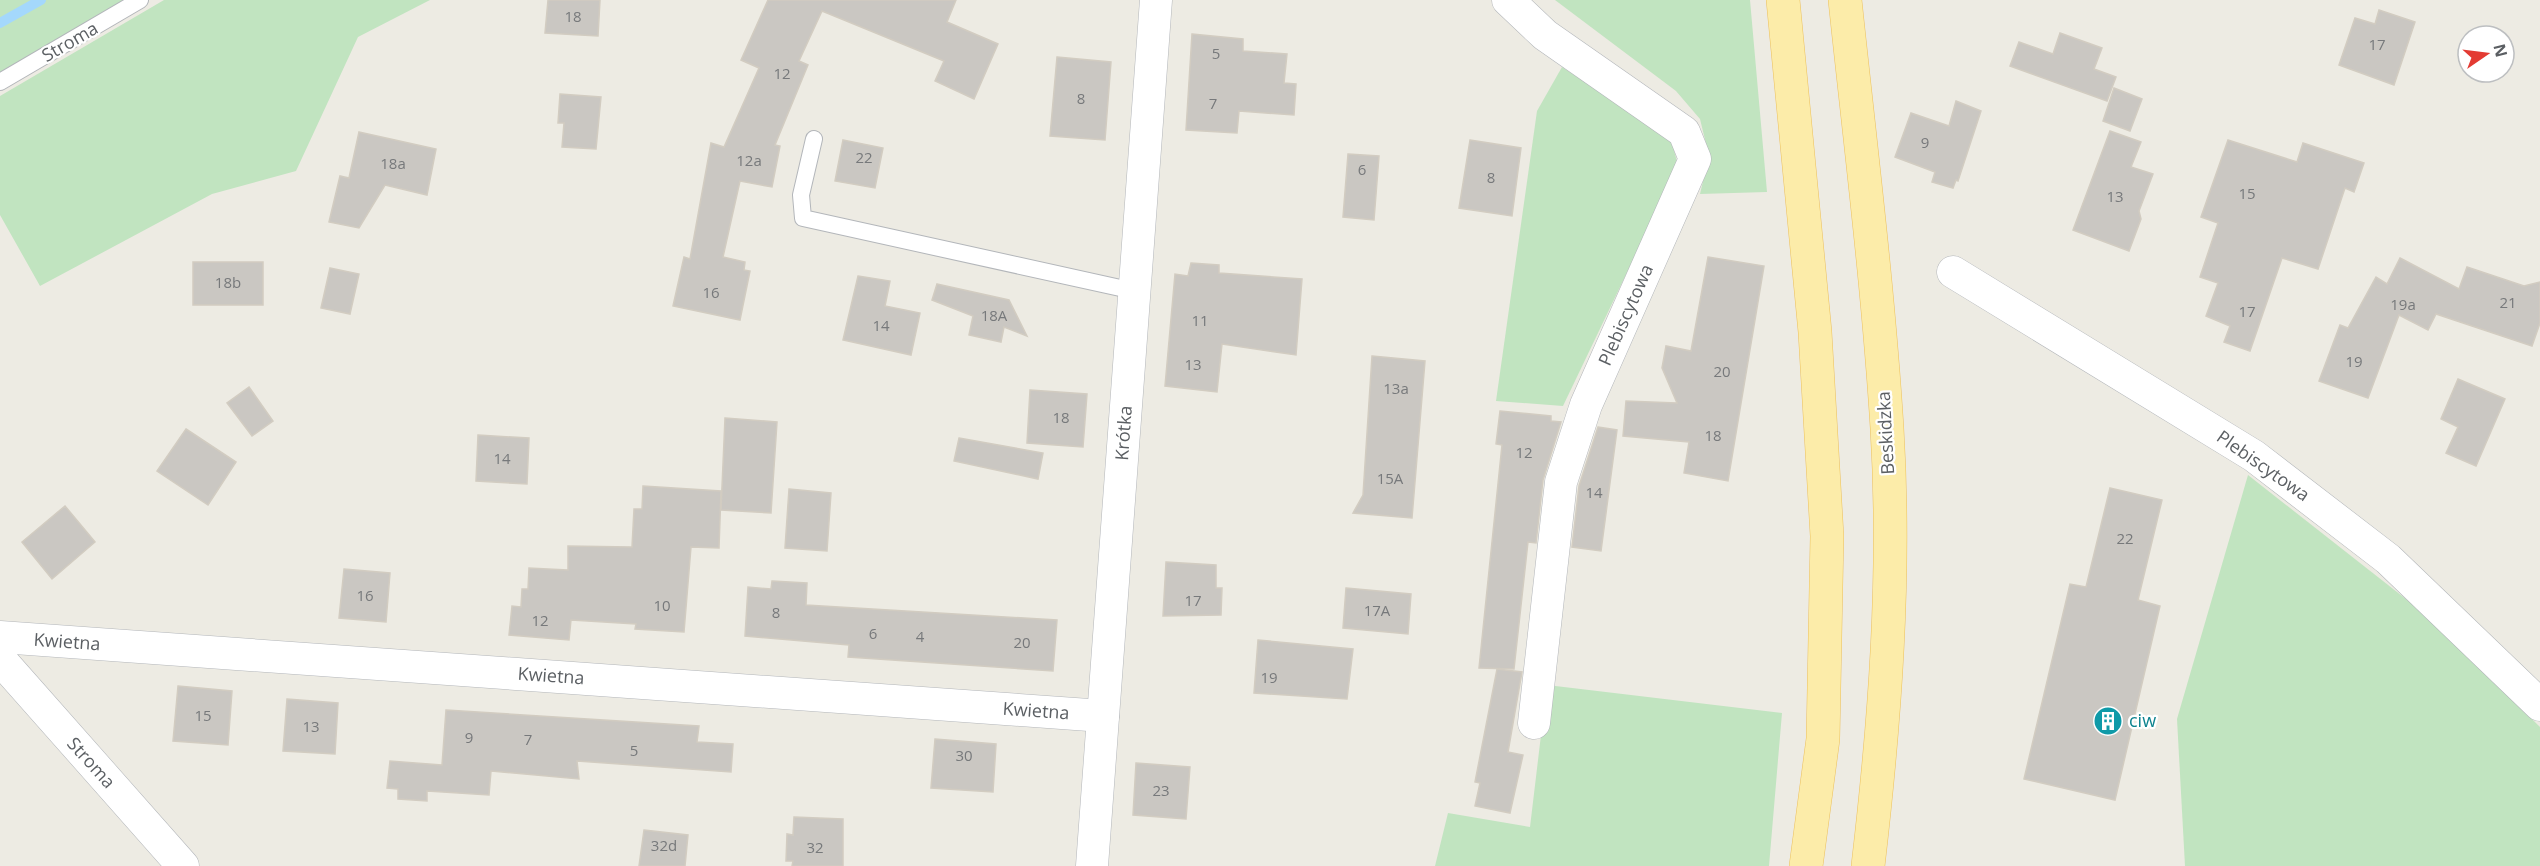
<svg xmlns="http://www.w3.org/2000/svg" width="2540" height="866" viewBox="0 0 2540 866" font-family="'Open Sans',sans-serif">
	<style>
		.green { fill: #c1e4c0 }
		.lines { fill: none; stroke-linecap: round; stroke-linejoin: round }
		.stream { stroke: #a4d8fc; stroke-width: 10 }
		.building { fill: #cac7c2; stroke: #d2ccc1; stroke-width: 1.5 }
		.service-casing { stroke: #b3b6ba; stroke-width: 18 }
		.minor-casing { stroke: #b3b6ba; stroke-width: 33 }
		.primary-casing { stroke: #ecc05d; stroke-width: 34 }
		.service { stroke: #fff; stroke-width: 16 }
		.minor { stroke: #fff; stroke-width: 32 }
		.primary { stroke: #fceca9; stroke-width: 33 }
		.labels { text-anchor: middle; stroke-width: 4.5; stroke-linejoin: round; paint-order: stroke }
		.number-label { font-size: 15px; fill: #77797b }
		.street-label { font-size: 18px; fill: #5b5f63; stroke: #fff }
		.culture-label { font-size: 18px; fill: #0d838f; stroke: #fff; text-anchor: start }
	</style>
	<rect width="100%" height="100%" fill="#edebe3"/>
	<g class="green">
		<path d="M0 0H127L0 73Z"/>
		<path d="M164 0H430L358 37 296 171 212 194 40 286 0 215V96Z"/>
		<path d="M1555 0H1750L1767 192 1700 194 1709 156 1700 119 1676 91Z"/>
		<path d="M1562 67 1671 138 1678 166 1563 406 1496 401 1537 111Z"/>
		<path d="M2248 475 2425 614 2540 727V866H2185L2177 719Z"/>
		<path d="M1547 685 1782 713 1769 866H1435L1448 813 1530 827Z"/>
	</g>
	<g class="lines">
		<path class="stream" d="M0 23 41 0"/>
	</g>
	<g class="building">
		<path d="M548 0H600L598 36 545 33Z"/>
		<path d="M768 0H956L947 22 998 44 974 99 935 81 944 61 822 11 799 61 808 65 775 145 780 146 772 187 740 181 723 257 745 262 744 270 750 271 740 320 673 306 684 257 690 259 711 143 724 147 759 68 741 60Z"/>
		<path d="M2379 10 2415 22 2394 85 2339 65 2355 18 2375 24Z"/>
		<path d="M2060 33 2102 48 2094 69 2116 77 2107 101 2010 66 2019 42 2053 54Z"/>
		<path d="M1192 34 1243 39V51L1287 54 1284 83 1296 84 1294 115 1239 111 1237 133 1186 130Z"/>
		<path d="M1057 57 1111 62 1105 140 1050 136Z"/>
		<path d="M2114 88 2142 99 2130 131 2103 121Z"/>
		<path d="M560 94 601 97 596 149 562 147 564 123H558Z"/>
		<path d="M1956 101 1981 111 1958 181 1956 180 1953 188 1932 182 1935 172 1895 157 1911 113 1949 126Z"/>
		<path d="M2110 131 2141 142 2131 167 2153 174 2139 211 2141 219 2129 251 2073 230Z"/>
		<path d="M359 132 436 149 427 195 385 185 359 228 329 222 340 176 349 178Z"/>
		<path d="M843 140 883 148 875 188 835 181Z"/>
		<path d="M1470 140 1521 148 1512 216 1459 208Z"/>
		<path d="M2228 140 2297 162 2303 143 2364 163 2354 192 2345 188 2318 269 2282 258 2250 351 2224 342 2230 326 2206 316 2218 283 2200 277 2218 223 2201 217Z"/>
		<path d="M1348 154 1379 156 1374 220 1343 217Z"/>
		<path d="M1708 257 1764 266 1728 481 1684 473 1689 442 1623 436 1626 401 1677 403 1662 368 1666 346 1691 351Z"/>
		<path d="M2400 258 2459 289 2467 267 2524 286 2540 282V323L2532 346 2436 314 2428 330 2399 315 2368 398 2319 381 2340 325 2348 328 2376 277 2387 284Z"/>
		<rect x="193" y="262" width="70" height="43"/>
		<path d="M1191 263 1219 265V273L1302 279 1296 355 1222 344 1217 392 1165 386 1175 274 1188 276Z"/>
		<path d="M330 268 359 274 350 314 321 308Z"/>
		<path d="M858 276 890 281 885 306 920 313 911 355 843 340Z"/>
		<path d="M937 284 1009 300 1027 336 1004 327 1001 342 969 335 973 316 932 300Z"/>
		<path d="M1372 356 1425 361 1412 518 1353 513 1363 495Z"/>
		<path d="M2458 379 2505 399 2476 466 2446 453 2458 427 2441 419Z"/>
		<path d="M249 387 273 421 252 436 227 403Z"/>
		<path d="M1030 390 1087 394 1083 447 1027 443Z"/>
		<path d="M1500 411 1551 416V421L1561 422 1543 480 1536 543 1528 542 1514 669 1479 668 1502 445 1496 444Z"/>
		<path d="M725 418 777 422 771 513 721 510Z"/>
		<path d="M1598 427 1617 430 1601 551 1572 547 1579 486Z"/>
		<path d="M186 429 236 462 208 505 157 471Z"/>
		<path d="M478 435 529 438 527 484 476 481Z"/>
		<path d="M959 438 1043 453 1038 479 954 461Z"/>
		<path d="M643 486 721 491 719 548 691 547 684 632 635 629 636 624 571 620 569 640 509 635 512 606 521 607 522 589H528L529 568 568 570V546L632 547 634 509H642Z"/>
		<path d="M2110 488 2162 500 2138 600 2160 606 2115 800 2024 779 2070 584 2086 587Z"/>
		<path d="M789 489 831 493 827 551 785 548Z"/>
		<path d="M65 506 95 542 52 579 22 542Z"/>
		<path d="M1166 562 1216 565V588H1222L1221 615 1163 616Z"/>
		<path d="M344 569 390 573 386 622 339 618Z"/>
		<path d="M772 581 807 583 806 605 1057 620 1053 671 848 657 849 645 745 636 748 587 771 589Z"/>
		<path d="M1346 588 1411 594 1408 634 1343 628Z"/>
		<path d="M1258 640 1353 649 1347 699 1254 693Z"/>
		<path d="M1497 669 1522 672 1508 752 1523 755 1510 813 1475 806 1480 783 1475 782Z"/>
		<path d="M178 686 232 691 228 745 173 741Z"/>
		<path d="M287 699 338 703 335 754 283 751Z"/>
		<path d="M446 710 699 726 697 742 733 744 731 772 577 761 579 779 491 771 489 795 427 791V801L398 799V789L387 788 390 761 442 765Z"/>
		<path d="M935 739 996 744 993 792 931 788Z"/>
		<path d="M1136 763 1190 767 1186 819 1133 815Z"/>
		<path d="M794 817 843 819V866H792L793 861H786L787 834 793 835Z"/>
		<path d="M644 830 688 835 685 866H639Z"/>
	</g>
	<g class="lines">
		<g class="service-casing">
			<g id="service">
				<path d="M0 82 140 0"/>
				<path d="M814 139 801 195 803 218 1134 291"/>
			</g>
		</g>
		<g class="minor-casing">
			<g id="minor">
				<path d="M1508 0 1545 35 1684 132 1695 159 1586 405 1561 482 1534 723"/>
				<path d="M1953 272 2254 456 2388 559 2540 705"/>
				<path d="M0 637 1103 716"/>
				<path d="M0 659 183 866"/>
				<path d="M1092 866 1156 0"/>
			</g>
		</g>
		<g class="primary-casing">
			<g id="primary">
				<path d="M1783 0 1815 332 1827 536 1823 739 1806 866"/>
				<path d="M1845 0C1860 142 1878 285 1887 428 1896 575 1885 721 1868 866"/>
			</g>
		</g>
		<use href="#service" class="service"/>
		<use href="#minor" class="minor"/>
		<use href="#primary" class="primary"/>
	</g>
	<defs>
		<g id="building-disc" transform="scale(1.5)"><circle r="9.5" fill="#0f9aa8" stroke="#fff"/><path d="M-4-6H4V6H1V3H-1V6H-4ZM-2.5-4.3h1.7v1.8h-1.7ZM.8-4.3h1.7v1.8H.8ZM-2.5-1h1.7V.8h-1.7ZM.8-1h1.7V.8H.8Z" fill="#fff"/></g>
	</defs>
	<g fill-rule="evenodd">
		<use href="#building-disc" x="2108" y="721"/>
	</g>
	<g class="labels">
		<g class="number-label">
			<text x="573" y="22">18</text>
			<text x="2377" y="50">17</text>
			<text x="1216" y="59">5</text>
			<text x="782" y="79">12</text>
			<text x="1081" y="104">8</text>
			<text x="1213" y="109">7</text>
			<text x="1925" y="148">9</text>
			<text x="864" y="163">22</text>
			<text x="749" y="166">12a</text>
			<text x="393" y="169">18a</text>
			<text x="1362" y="175">6</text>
			<text x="1491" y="183">8</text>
			<text x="2247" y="199">15</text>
			<text x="2115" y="202">13</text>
			<text x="228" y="288">18b</text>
			<text x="711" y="298">16</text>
			<text x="2508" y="308">21</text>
			<text x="2403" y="310">19a</text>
			<text x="2247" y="317">17</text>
			<text x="994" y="321">18A</text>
			<text x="1200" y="326">11</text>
			<text x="881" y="331">14</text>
			<text x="2354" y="367">19</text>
			<text x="1193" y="370">13</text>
			<text x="1722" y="377">20</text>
			<text x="1396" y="394">13a</text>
			<text x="1061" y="423">18</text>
			<text x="1713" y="441">18</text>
			<text x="1524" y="458">12</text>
			<text x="502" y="464">14</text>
			<text x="1390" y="484">15A</text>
			<text x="1594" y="498">14</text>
			<text x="2125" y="544">22</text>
			<text x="365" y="601">16</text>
			<text x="1193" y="606">17</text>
			<text x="662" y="611">10</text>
			<text x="1377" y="616">17A</text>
			<text x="776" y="618">8</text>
			<text x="540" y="626">12</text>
			<text x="873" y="639">6</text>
			<text x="920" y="642">4</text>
			<text x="1022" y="648">20</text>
			<text x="1269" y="683">19</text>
			<text x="203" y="721">15</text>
			<text x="311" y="732">13</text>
			<text x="469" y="743">9</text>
			<text x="528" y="745">7</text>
			<text x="634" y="756">5</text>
			<text x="964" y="761">30</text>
			<text x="1161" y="796">23</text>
			<text x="664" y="851">32d</text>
			<text x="815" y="853">32</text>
		</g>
		<g class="street-label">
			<text transform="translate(70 42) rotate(-30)" y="6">Stroma</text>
			<text transform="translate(1626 315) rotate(-66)" y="6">Plebiscytowa</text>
			<text transform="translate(1124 433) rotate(-86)" y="6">Krótka</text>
			<text transform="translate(1886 433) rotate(-93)" y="6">Beskidzka</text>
			<text transform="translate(2263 466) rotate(35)" y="6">Plebiscytowa</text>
			<text transform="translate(67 642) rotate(4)" y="6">Kwietna</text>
			<text transform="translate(551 676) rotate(4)" y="6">Kwietna</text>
			<text transform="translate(1036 711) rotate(4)" y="6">Kwietna</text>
			<text transform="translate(91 763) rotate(48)" y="6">Stroma</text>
		</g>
		<g class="culture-label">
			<text x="2129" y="727">ciw</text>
		</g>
	</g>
	<g transform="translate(2486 54) rotate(76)"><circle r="28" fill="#ffffff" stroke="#bdbfc1" stroke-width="1.5"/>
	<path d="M0-4.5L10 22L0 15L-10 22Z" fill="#e33b33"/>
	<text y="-9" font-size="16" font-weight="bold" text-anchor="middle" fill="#5b5f63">N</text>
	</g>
</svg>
